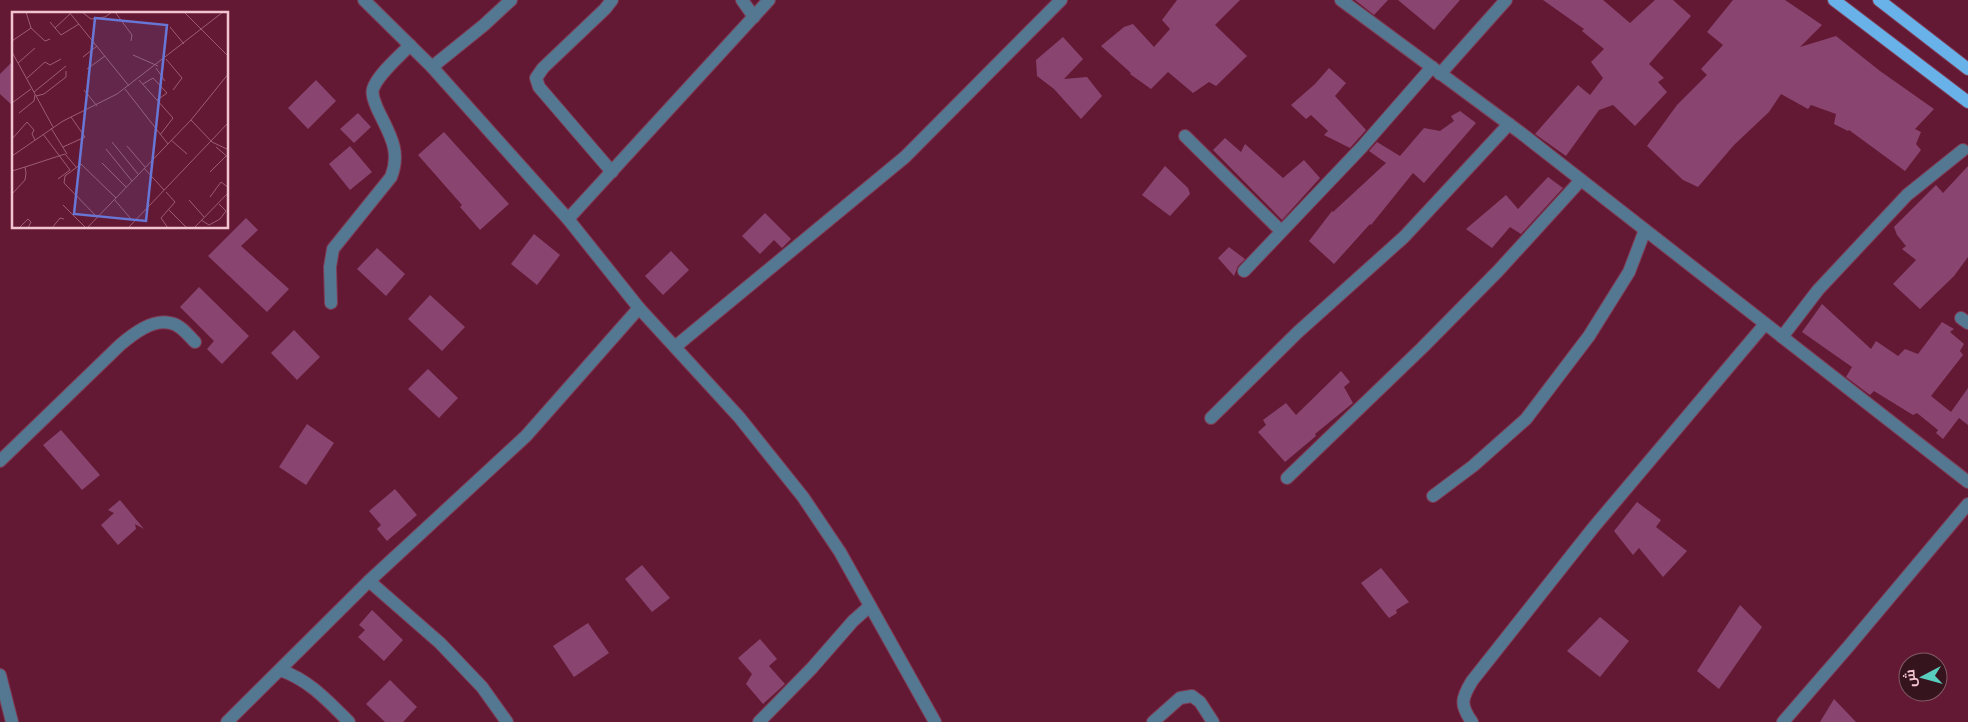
<svg xmlns="http://www.w3.org/2000/svg" width="1968" height="722" viewBox="0 0 1968 722" font-family="'Fira Sans',Cairo,sans-serif">
	<style>
		.building { fill: #894570 }
		.lines { fill: none; stroke-linecap: round; stroke-linejoin: round }
		.minor-casing { stroke: #803b53; stroke-width: 14 }
		.major-casing { stroke: #803b53; stroke-width: 14 }
		.minor { stroke: #547792; stroke-width: 12 }
		.major { stroke: #68b2e9; stroke-width: 12 }
		.inset-road { fill: none; stroke: #9c5d72; stroke-width: 1 }
		.view { fill: #6877d5; fill-opacity: 0.15; stroke: #6877d5; stroke-width: 2.5 }
		.inset-edge { fill: none; stroke: #f2c4cf; stroke-width: 2.5 }
	</style>
	<rect width="100%" height="100%" fill="#631934"/>
	<g class="building">
		<path d="M1177 0H1240L1215 25 1247 56 1216 86 1209 82 1193 93 1168 72 1151 89 1130 74 1131 73 1101 46 1124 27 1133 24 1154 47 1170 29 1162 20Z"/>
		<path d="M1355 0H1388L1374 15Z"/>
		<path d="M1398 0H1460L1434 30Z"/>
		<path d="M1543 0H1603L1630 23 1655 0H1673L1691 16 1649 64 1664 78 1658 82 1667 92 1635 126 1613 105 1599 110 1566 156 1535 134 1578 85 1590 95 1603 78 1591 62 1604 49 1582 31 1584 29Z"/>
		<path d="M1733 0H1785L1822 25 1800 47 1836 36 1880 71 1934 109 1915 129 1921 132 1916 144 1921 150 1905 171 1849 130 1848 131 1834 124 1836 114 1811 105 1808 109 1781 94 1769 112 1734 145 1698 187 1683 180 1647 146 1677 105 1707 75 1701 69 1723 45 1707 32Z"/>
		<path d="M1063 37 1083 59 1064 79 1087 77 1102 96 1081 119 1054 89 1037 76 1036 60Z"/>
		<path d="M14 60V107L0 94V74Z"/>
		<path d="M1329 68 1346 83 1335 96 1366 130 1350 148 1324 135 1328 131 1311 115 1306 119 1291 105 1315 84Z"/>
		<path d="M316 80 336 101 308 129 288 108Z"/>
		<path d="M1460 111 1476 123 1424 183 1413 173 1371 225 1370 224 1334 264 1309 241 1332 211 1333 212 1386 163 1369 151 1377 142 1400 156 1424 128 1440 131 1454 121 1451 116Z"/>
		<path d="M358 113 371 127 354 143 340 129Z"/>
		<path d="M444 132 509 204 480 230 460 207 462 205 418 155Z"/>
		<path d="M1225 138 1241 152 1245 144 1283 178 1304 160 1320 178 1282 220 1213 150Z"/>
		<path d="M350 146 372 172 350 190 329 164Z"/>
		<path d="M1165 166 1188 188 1190 194 1170 216 1142 195Z"/>
		<path d="M1968 166V257L1954 276 1920 309 1893 284 1916 260 1902 249 1906 246 1897 235 1894 227 1936 185 1943 193Z"/>
		<path d="M1548 177 1563 188 1521 234 1510 227 1492 248 1466 229 1506 195 1518 209Z"/>
		<path d="M765 213 791 239 782 248 774 240 760 254 742 236Z"/>
		<path d="M246 218 258 230 241 246 289 289 267 312 208 256Z"/>
		<path d="M534 234 560 255 537 285 511 264Z"/>
		<path d="M1229 247 1245 259 1238 266 1234 276 1218 258Z"/>
		<path d="M377 248 405 274 386 296 357 269Z"/>
		<path d="M671 251 689 270 663 295 645 276Z"/>
		<path d="M199 287 249 336 222 364 207 349 214 341 180 307Z"/>
		<path d="M430 295 465 327 442 351 408 319Z"/>
		<path d="M1822 304 1871 349 1876 341 1898 356 1905 349 1918 354 1942 322 1954 329 1950 332 1964 344 1960 351 1963 355 1931 396 1951 412 1968 388V425L1959 418 1943 439 1936 433 1938 430 1917 413 1913 415 1874 391 1870 395 1846 377 1852 367 1802 332Z"/>
		<path d="M294 330 320 357 297 380 271 353Z"/>
		<path d="M428 369 458 398 439 418 408 389Z"/>
		<path d="M1341 371 1350 382 1344 387 1353 403 1315 434 1316 436 1285 462 1258 432 1266 425 1263 420 1286 403 1296 415Z"/>
		<path d="M307 424 334 443 306 485 279 467Z"/>
		<path d="M61 430 100 475 82 490 43 445Z"/>
		<path d="M395 489 417 515 387 541 377 529 381 525 369 511Z"/>
		<path d="M120 500 144 529 135 524 136 529 118 545 101 525 114 513 108 510Z"/>
		<path d="M1637 502 1661 520 1656 527 1687 551 1663 577 1639 548 1633 555 1614 531Z"/>
		<path d="M642 565 670 598 652 612 625 579Z"/>
		<path d="M1381 568 1409 602 1396 610 1397 613 1389 618 1361 583Z"/>
		<path d="M1740 605 1762 627 1719 689 1697 671Z"/>
		<path d="M372 610 403 640 384 661 358 637 365 630 359 625Z"/>
		<path d="M1600 617 1629 641 1600 677 1567 651Z"/>
		<path d="M588 623 609 653 574 677 553 646Z"/>
		<path d="M760 639 777 659 769 666 785 684 763 704 746 684 752 674 738 658Z"/>
		<path d="M390 680 417 707 403 722H385L366 704Z"/>
		<path d="M1834 699 1856 722H1820Z"/>
	</g>
	<g class="lines">
		<g class="minor-casing">
			<g id="minor">
				<path d="M364 0 432 67 568 219 639 308 739 417 803 497 840 552 935 722"/>
				<path d="M742 0 754 17"/>
				<path d="M1341 0 1521 133 1968 482"/>
				<path d="M432 67 484 25 511 0"/>
				<path d="M1440 74 1506 0"/>
				<path d="M1185 136 1281 231"/>
				<path d="M612 172 539 87 536 78 543 68 605 9 612 0"/>
				<path d="M568 219 769 0"/>
				<path d="M1244 271 1362 147 1432 67"/>
				<path d="M331 303 330 267 333 249 391 177C402 150 388 132 377 108 375 102 371 96 373 89 377 75 400 56 410 45"/>
				<path d="M1961 318 1968 323"/>
				<path d="M1782 337 1818 290 1907 195 1963 150"/>
				<path d="M676 346 905 157 1061 0"/>
				<path d="M1211 418 1298 332 1404 237 1509 124"/>
				<path d="M0 461 120 345C133 334 152 319 170 323 180 324 189 336 195 342"/>
				<path d="M1287 478 1422 348 1498 271 1581 180"/>
				<path d="M1433 496 1473 466 1526 419 1589 336 1629 272 1645 230"/>
				<path d="M369 581 440 643 482 687 507 722"/>
				<path d="M280 670C309 680 327 700 349 722"/>
				<path d="M0 675 12 722"/>
				<path d="M227 722 369 581 526 436 639 308"/>
				<path d="M759 722 812 668 853 621 870 606"/>
				<path d="M1153 722 1180 698 1192 696 1200 702 1213 722"/>
				<path d="M1472 722C1460 705 1461 699 1472 681L1593 528 1765 324"/>
				<path d="M1783 722 1848 647 1968 504"/>
			</g>
		</g>
		<g class="major-casing">
			<g id="major">
				<path d="M1834 0 1968 102"/>
				<path d="M1879 0 1968 69"/>
			</g>
		</g>
		<use href="#minor" class="minor"/>
		<use href="#major" class="major"/>
	</g>
	<g transform="translate(12 12)">
		<rect width="216" height="216" fill="#631934"/>
		<path class="inset-road" d="M14 0 19 16 33 29 38 27M57 0 117 74M70 0 79 7 93 5 100 0M103 0 120 23 119 29M172 0 217 45M38 10 49 23 67 12M158 15 172 32M43 16 58 2M0 29 19 16M0 40 41 115M121 43 146 54M71 45 85 34M154 47 170 66 161 78M6 51 23 36M144 56 153 69M75 57 93 44M14 67 33 50 38 53 49 47M127 68 161 106 148 123M131 72 141 66 155 81 145 88M113 77 156 132M72 78 85 94M22 80 54 54M24 84 32 82 54 65V59M0 91 19 77M7 101 22 89 23 83M179 108 200 130 217 138M39 116 55 142M31 122 58 158 46 167M0 127 15 110 22 118 20 122 23 128M159 128 175 142M100 130 126 162M115 134 133 155M51 135 73 125 59 105M204 135 217 146M94 137 120 169M0 144 51 109 105 82 211 0M90 151 114 175M13 155 53 142 64 155M132 156 152 178M0 159 13 155 14 161 13 168 0 182M198 160 214 144M154 180 163 190 149 206 156 216M198 185 209 170 217 176M102 187 119 207M177 188 192 205M51 193 74 216M157 198 175 216M85 205 52 171 53 164 69 152 104 186M189 208 197 213 208 207 214 199 207 192M7 216 16 207 19 210 16 216M40 216 48 206 52 207M75 216 179 108 217 61M116 216 217 110M182 216 217 180"/>
		<path class="view" d="M83 6 155 13 134 209 62 202Z"/>
		<rect width="216" height="216" class="inset-edge"/>
	</g>
	<g transform="translate(1923 677) rotate(264)"><circle r="24" fill="#35141e" stroke="#815a65"/>
	<path d="M0-4L9 19L0 12L-9 19Z" fill="#5acebe"/>
	<text y="-8" font-size="14" font-weight="bold" text-anchor="middle" fill="#f2c4cf">ش</text>
	</g>
</svg>
